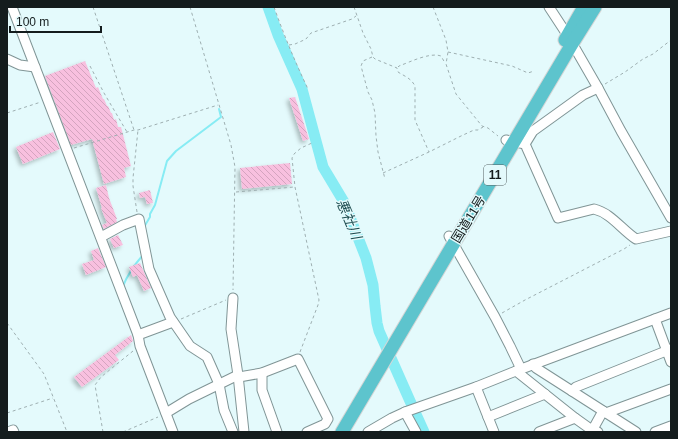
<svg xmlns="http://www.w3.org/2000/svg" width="678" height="439" viewBox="0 0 678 439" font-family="Helvetica,'Noto Sans JP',sans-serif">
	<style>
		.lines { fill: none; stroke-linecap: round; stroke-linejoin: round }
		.stream { stroke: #87ecf4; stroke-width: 2 }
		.river { stroke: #87ecf4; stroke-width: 11 }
		.building { fill: url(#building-back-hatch); filter: url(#shadow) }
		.minor-casing { stroke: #809596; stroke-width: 11 }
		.highway-casing { stroke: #d5d6d6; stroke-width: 15 }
		.path { stroke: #9eafb1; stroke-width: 1; stroke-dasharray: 3 3; stroke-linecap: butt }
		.minor { stroke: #fff; stroke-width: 9 }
		.highway { stroke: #5dc4cd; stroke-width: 13 }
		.labels { text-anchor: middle; stroke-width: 3; stroke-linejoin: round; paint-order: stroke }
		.shield { fill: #e4fafc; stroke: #525f60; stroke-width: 1 }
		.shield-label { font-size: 12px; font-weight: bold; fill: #141c1d }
		.street-label { font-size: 13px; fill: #141c1d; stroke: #e4fafc }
		.water-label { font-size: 14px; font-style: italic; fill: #1e4c4f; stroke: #e4fafc }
	</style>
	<defs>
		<pattern id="building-back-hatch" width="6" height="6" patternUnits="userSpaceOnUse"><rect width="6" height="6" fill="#f8c0df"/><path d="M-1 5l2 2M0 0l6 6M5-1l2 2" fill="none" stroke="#d4a4bf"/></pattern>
		<filter id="shadow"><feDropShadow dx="-2.5" dy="2.5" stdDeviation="2" flood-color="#0004"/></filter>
	</defs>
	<rect width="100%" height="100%" fill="#e4fafc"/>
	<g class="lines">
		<g class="stream">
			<path d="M144 227 150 217V214L155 205 167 161 176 151 221 117 219 109"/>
			<path d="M123 286C128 274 135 264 143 255"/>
		</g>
		<path class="river" d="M268 7 278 35 302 89 323 167 344 202 366 258 373 285 375 306 377 323 379 331 410 401 424 432"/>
	</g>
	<g class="building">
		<path d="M85 61 96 88 98 87 103 99H104L107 106H108L111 113H112L114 120 116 119 118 127H121L131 166 124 168 126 177 104 184 92 139 71 145 45 76Z"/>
		<path d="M295 97 309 139 303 141 289 98Z"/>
		<path d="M53 132 60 149 23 164 16 147Z"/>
		<path d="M290 163 292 184 242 189 240 168Z"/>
		<path d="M106 185 109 198 117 219H116L117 222 104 229 102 225 107 223 101 208H102L96 188Z"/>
		<path d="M150 190 153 203 147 204 145 197 140 198 139 193Z"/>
		<path d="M118 235 123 245 114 248 110 239Z"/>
		<path d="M98 248 106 267 86 275 82 264 94 260 91 251Z"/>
		<path d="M140 263 151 288 144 291 137 275 133 277 129 267Z"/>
		<path d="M131 335 133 341 115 355 119 360 82 387 74 377Z"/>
	</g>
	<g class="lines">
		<g class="minor-casing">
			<g id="minor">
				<path d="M12 7 138 335 140 346 173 432"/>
				<path d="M549 7 568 36 598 88 621 131 671 218"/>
				<path d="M7 59 20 65 35 67"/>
				<path d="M506 140 525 144 558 218 594 209C611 213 622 230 636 239L671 231"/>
				<path d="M525 144 533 131 583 95 598 88"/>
				<path d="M449 236 495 317 510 346 521 369"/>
				<path d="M101 237 123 225 139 219 149 269 170 317 190 346 207 357 219 384 224 410 233 432"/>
				<path d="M233 298 231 329 238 375 244 432"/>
				<path d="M655 319 671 362"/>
				<path d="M138 335 173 322"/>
				<path d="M533 364 536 368 636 432"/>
				<path d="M516 371 575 418 589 428 593 429 598 432"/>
				<path d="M262 373V390L277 432"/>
				<path d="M239 377 262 373 298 359 328 419 325 424 307 432"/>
				<path d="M476 387 494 432"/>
				<path d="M572 391 576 387 671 349"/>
				<path d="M405 412 416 432"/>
				<path d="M166 413 189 399 238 375"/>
				<path d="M606 413 671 389"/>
				<path d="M488 417 545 394"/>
				<path d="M593 429 603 411"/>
				<path d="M8 432 13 430 14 432"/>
				<path d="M368 432 392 418 405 412 476 387 516 371 671 313"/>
				<path d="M539 432 575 418"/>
				<path d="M655 432 671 426"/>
			</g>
		</g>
		<g class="highway-casing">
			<g id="highway">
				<path d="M565 40 584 7"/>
				<path d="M342 432 572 44 595 7"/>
			</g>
		</g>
		<g class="path">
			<path d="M93 7 134 130"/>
			<path d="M190 7 231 145 235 167 233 290"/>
			<path d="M274 7C284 35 295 62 308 89"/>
			<path d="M354 7 363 33 371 49 373 57 375 59 397 68 398 72C404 76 411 78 415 86V120L429 152"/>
			<path d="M433 7 446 40 448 52 446 64 456 94 482 126 488 128 498 136"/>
			<path d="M289 45 295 44 304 40 306 39 311 33 352 19 356 16"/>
			<path d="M448 52 512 66 528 73 534 71"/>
			<path d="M372 57 363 61 361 66 368 92 372 100 375 113 376 136 378 152 385 179"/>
			<path d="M90 66 104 93 127 132"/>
			<path d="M398 67 399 66C410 62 430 52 441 56L445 63"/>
			<path d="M605 84 625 72 643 59 653 54 671 40"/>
			<path d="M7 113 41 102"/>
			<path d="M74 148 134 130H138L218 105"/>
			<path d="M383 173 429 152 461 136 474 130H478L483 127"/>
			<path d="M236 192 294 187"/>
			<path d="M137 212 133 186V178L138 130"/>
			<path d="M502 313 525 300 624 249 630 245"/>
			<path d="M181 319 226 300"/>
			<path d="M7 323 44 374 67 432"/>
			<path d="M300 352 318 305 319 300 295 187 292 158 294 154 301 148 312 143"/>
			<path d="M7 413 53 398"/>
			<path d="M103 432 95 385 101 377 133 351"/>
			<path d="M123 432 158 417"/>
		</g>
		<use href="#minor" class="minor"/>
		<use href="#highway" class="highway"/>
	</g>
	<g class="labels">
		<rect class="shield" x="484" y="165" width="22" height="20" rx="3"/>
		<g class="shield-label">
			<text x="495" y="179">11</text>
		</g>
		<g class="street-label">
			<text transform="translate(468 219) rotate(-59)" y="5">国道11号</text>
		</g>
		<g class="water-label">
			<text transform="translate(349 219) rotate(67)" y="5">悪社川</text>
		</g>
	</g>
	<rect width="678" height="439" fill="none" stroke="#141c1d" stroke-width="16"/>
	<path d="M10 26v6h91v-6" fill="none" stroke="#141c1d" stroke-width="2"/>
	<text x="16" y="26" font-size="12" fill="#141c1d" stroke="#e4fafc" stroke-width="3" paint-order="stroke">100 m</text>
</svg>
